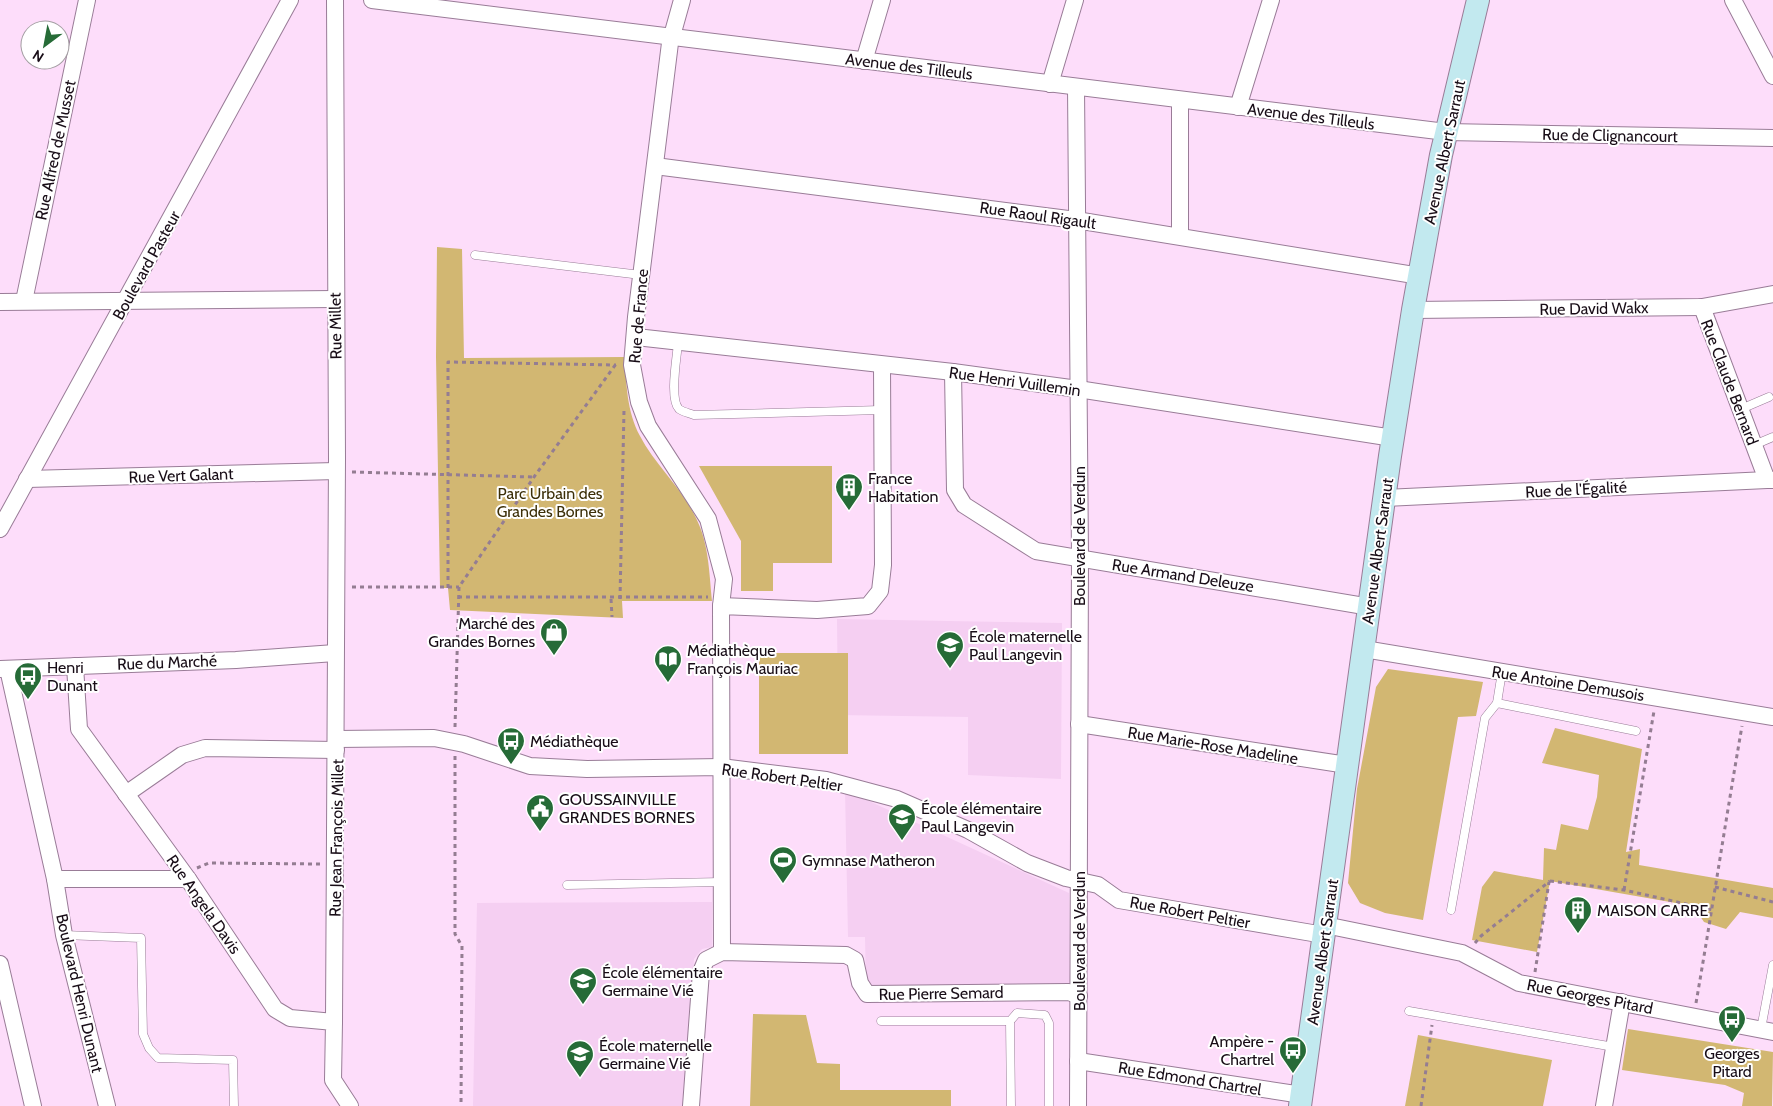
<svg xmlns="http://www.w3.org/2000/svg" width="1773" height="1106" viewBox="0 0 1773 1106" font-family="Cabin,sans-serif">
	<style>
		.built { fill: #f5cff2 }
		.green { fill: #d2b772 }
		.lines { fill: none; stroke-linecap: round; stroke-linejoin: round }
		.lane-casing { stroke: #997c97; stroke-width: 9 }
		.street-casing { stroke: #997c97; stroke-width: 18 }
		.secondary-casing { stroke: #997c97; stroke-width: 24 }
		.path { stroke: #947d92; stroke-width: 3; stroke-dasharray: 4 4; stroke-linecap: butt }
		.lane { stroke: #fff; stroke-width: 8 }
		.street { stroke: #fff; stroke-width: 16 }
		.secondary { stroke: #c2e9ef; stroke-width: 22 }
		.labels { text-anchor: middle; stroke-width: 4; stroke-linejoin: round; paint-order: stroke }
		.street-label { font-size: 16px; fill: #180d17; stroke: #fff }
		.poi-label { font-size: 16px; fill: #180d17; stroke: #fff; text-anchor: start }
		.park-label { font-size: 16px; fill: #3c2f08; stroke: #fff }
	</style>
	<rect width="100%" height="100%" fill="#fdddfa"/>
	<g class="built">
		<path d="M837 619 1062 623 1061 779 968 775V717L838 715Z"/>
		<path d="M845 790 1069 893 1070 985 866 987 865 937H848Z"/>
		<path d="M712 902V947L702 949 694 959 682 1106H473L477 903Z"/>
	</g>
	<g class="green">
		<path d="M437 247 462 249 464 358 625 357C626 384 627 412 640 436 655 465 682 488 696 518 709 544 709 572 712 601H622L623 618 450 610 448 588H440L436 357Z"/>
		<path d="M699 466H832V563H773V591H741V541Z"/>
		<rect x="759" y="653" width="89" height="101"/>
		<path d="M1388 669 1483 682 1476 716 1458 717 1423 920 1385 913 1360 903 1348 883 1357 789 1376 687Z"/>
		<path d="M1555 728 1642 749 1626 852 1640 849 1639 865 1773 888V918L1740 912 1726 929 1704 922 1700 916 1694 915 1693 906 1550 881 1537 952 1472 940 1482 887 1494 871 1543 880 1544 848 1556 850 1561 824 1588 830 1597 797 1599 775 1542 763Z"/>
		<path d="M753 1014 806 1015 817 1063 840 1064V1090H951V1106H750Z"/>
		<path d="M1628 1029 1773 1052 1772 1106H1742L1744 1093 1725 1085 1622 1070Z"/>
		<path d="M1418 1035 1552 1060 1543 1106H1405Z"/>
	</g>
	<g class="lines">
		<g class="lane-casing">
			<g id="lane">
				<path d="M475 255 641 275"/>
				<path d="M678 343C677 357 669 399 679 409 683 412 689 413 694 415L881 410"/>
				<path d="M1741 409 1769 397"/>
				<path d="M1754 445 1773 437"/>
				<path d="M1497 703 1636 731"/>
				<path d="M567 885 722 882"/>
				<path d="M1451 910 1485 718 1497 703 1502 672"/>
				<path d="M64 935 141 938 143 1034 149 1048 158 1058 233 1060 234 1106"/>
				<path d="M1409 1011 1614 1047"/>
				<path d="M881 1021H1010L1017 1013 1045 1015 1049 1023V1106"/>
				<path d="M1010 1021 1011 1106"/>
				<path d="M1761 1029 1773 965"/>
			</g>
		</g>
		<g class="street-casing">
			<g id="street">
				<path d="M372 0 1446 132 1773 138"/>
				<path d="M682 0 670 43 636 317 632 365 639 402 648 426 708 519 724 579 721 606"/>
				<path d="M1733 0 1773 76"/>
				<path d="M864 61 882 0"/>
				<path d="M1050 84 1075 0"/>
				<path d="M1076 87 1080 558 1078 1106"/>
				<path d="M1238 107 1271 0"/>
				<path d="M655 166 1076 220 1420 276"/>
				<path d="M1180 236V100"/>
				<path d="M24 301 87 0"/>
				<path d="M0 302 335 299"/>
				<path d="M1702 307 1767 480H1773"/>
				<path d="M1413 310 1702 307 1773 294"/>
				<path d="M636 337 953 372 1078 389 1393 438"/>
				<path d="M953 372 955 490 964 505 1036 551 1370 607"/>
				<path d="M27 479 336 471"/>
				<path d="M1385 498 1767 480"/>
				<path d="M0 529 290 0"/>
				<path d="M1364 649 1773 717"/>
				<path d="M75 666 79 729 188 879 275 1009 290 1018 334 1022 333 1080 350 1106"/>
				<path d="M0 669 236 660 335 653"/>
				<path d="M8 669 55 879 64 935 107 1106"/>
				<path d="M1079 724 1347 765"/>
				<path d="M336 739 434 738 464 744 530 766 587 769 721 767 826 780 897 799 968 830 1027 863 1066 878 1098 885 1119 900 1324 935"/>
				<path d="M126 794 182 755 205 748 336 750"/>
				<path d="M55 879H188"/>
				<path d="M1325 925 1462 953 1519 983 1773 1032"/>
				<path d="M722 952 721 606 817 610 868 606 880 591 883 565 882 365"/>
				<path d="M0 964 33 1106"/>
				<path d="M334 1022 337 459 335 0"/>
				<path d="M1078 1061 1302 1095"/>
				<path d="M691 1106 701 972 706 960 722 952 846 955 855 960 860 983 867 994 1069 992 1079 996"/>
				<path d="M1604 1106 1622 1002"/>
			</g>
		</g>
		<g class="secondary-casing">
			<path id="secondary" d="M1300 1106 1390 456 1413 310 1441 155 1478 0"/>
		</g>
		<g class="path">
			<path d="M352 472 533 477"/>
			<path d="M352 587H459"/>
			<path d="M448 588V362L616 365"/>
			<path d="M458 597H708"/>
			<path d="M611 599 612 617"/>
			<path d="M620 599 624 410"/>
			<path d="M455 727 459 587 534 477 616 364"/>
			<path d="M455 756V934L462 946 461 1106"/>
			<path d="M197 868 209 863 320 864"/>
			<path d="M1550 881 1624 890 1713 910"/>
			<path d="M1715 887 1773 902"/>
			<path d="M1624 890 1654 711"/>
			<path d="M1475 943 1481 936 1550 881"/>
			<path d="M1535 972 1549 882"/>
			<path d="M1696 1003C1712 911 1726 818 1742 726"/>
			<path d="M1421 1106 1432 1025"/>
		</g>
		<use href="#lane" class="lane"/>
		<use href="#street" class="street"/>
		<use href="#secondary" class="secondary"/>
	</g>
	<defs>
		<g id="building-pin" transform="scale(1.4375)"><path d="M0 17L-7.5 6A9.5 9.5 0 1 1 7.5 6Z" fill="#266b37" stroke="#fff"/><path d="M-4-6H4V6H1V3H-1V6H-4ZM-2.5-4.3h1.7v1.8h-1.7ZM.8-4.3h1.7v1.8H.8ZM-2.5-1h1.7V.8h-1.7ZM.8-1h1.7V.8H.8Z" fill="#fff"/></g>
		<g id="shop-pin" transform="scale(1.4375)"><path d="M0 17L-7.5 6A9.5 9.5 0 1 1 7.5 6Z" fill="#266b37" stroke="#fff"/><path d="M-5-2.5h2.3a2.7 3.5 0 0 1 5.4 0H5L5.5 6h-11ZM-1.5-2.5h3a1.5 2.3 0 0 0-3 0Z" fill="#fff"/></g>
		<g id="school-pin" transform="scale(1.4375)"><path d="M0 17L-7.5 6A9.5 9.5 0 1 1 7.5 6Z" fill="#266b37" stroke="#fff"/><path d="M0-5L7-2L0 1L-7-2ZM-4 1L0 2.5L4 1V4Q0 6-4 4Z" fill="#fff"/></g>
		<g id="library-pin" transform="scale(1.4375)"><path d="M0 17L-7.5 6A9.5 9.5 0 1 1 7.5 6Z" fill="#266b37" stroke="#fff"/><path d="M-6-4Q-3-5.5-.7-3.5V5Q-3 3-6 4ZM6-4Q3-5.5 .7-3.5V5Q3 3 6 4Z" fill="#fff"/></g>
		<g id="bus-pin" transform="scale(1.4375)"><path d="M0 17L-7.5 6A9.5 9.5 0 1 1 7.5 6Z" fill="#266b37" stroke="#fff"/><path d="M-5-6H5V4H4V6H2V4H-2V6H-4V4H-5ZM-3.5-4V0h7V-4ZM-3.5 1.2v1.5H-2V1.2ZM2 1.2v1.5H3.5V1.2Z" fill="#fff"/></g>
		<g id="civic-pin" transform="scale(1.4375)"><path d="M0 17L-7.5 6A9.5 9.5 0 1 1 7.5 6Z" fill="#266b37" stroke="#fff"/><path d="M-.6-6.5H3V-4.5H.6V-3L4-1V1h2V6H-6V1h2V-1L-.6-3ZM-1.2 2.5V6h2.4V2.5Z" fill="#fff"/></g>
		<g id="stadium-pin" transform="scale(1.4375)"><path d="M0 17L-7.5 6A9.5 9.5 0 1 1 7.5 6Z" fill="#266b37" stroke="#fff"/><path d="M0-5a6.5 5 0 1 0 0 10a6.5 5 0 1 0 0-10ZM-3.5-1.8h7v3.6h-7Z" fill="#fff"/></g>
	</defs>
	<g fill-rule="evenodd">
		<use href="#building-pin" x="849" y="487"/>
		<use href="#shop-pin" x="554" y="632"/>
		<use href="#school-pin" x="950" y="645"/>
		<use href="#library-pin" x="668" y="659"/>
		<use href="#bus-pin" x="28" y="676"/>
		<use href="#bus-pin" x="511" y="741"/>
		<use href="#civic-pin" x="540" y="808"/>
		<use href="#school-pin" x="902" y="817"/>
		<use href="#stadium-pin" x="783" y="860"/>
		<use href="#building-pin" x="1578" y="910"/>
		<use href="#school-pin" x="583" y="981"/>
		<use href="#bus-pin" x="1732" y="1019"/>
		<use href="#bus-pin" x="1293" y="1050"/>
		<use href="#school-pin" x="580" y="1054"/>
	</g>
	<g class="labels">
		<g class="street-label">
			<text transform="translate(909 66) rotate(7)" y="6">Avenue des Tilleuls</text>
			<text transform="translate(1311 116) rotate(7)" y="6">Avenue des Tilleuls</text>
			<text transform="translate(1610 135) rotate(1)" y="6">Rue de Clignancourt</text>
			<text transform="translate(55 150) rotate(-78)" y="6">Rue Alfred de Musset</text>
			<text transform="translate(1444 152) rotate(-78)" y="6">Avenue Albert Sarraut</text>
			<text transform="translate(1038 215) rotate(8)" y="6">Rue Raoul Rigault</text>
			<text transform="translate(146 265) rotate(-61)" y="6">Boulevard Pasteur</text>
			<text transform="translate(1594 308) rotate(-1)" y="6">Rue David Wakx</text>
			<text transform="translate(638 316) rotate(-85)" y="6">Rue de France</text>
			<text transform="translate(335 326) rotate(-91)" y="6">Rue Millet</text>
			<text transform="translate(1015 381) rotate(8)" y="6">Rue Henri Vuillemin</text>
			<text transform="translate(1730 382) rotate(69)" y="6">Rue Claude Bernard</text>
			<text transform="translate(181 475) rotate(-2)" y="6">Rue Vert Galant</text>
			<text transform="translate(1576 489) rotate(-3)" y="6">Rue de l'Égalité</text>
			<text transform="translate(1079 536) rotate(-90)" y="6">Boulevard de Verdun</text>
			<text transform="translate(1377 551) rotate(-82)" y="6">Avenue Albert Sarraut</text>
			<text transform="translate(1183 575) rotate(9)" y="6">Rue Armand Deleuze</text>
			<text transform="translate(167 662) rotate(-2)" y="6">Rue du Marché</text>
			<text transform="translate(1568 683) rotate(9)" y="6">Rue Antoine Demusois</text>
			<text transform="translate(1213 745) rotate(9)" y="6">Rue Marie-Rose Madeline</text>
			<text transform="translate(782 777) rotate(8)" y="6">Rue Robert Peltier</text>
			<text transform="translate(336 838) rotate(-89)" y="6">Rue Jean François Millet</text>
			<text transform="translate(204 904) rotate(55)" y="6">Rue Angela Davis</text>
			<text transform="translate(1190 912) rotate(10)" y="6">Rue Robert Peltier</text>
			<text transform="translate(1079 941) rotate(-90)" y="6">Boulevard de Verdun</text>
			<text transform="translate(1322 952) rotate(-82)" y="6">Avenue Albert Sarraut</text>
			<text transform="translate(80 993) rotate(77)" y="6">Boulevard Henri Dunant</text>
			<text transform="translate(941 993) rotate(-1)" y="6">Rue Pierre Semard</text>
			<text transform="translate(1590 996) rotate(11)" y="6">Rue Georges Pitard</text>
			<text transform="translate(1190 1078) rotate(9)" y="6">Rue Edmond Chartrel</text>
		</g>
		<g class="poi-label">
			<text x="868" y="484">France<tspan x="868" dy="18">Habitation</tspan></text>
			<text x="535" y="629" text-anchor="end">Marché des<tspan x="535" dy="18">Grandes Bornes</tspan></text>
			<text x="969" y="642">École maternelle<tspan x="969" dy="18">Paul Langevin</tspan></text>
			<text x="687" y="656">Médiathèque<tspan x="687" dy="18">François Mauriac</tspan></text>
			<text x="47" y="673">Henri<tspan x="47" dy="18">Dunant</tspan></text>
			<text x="530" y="747">Médiathèque</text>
			<text x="559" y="805">GOUSSAINVILLE<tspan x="559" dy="18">GRANDES BORNES</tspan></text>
			<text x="921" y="814">École élémentaire<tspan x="921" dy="18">Paul Langevin</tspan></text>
			<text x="802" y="866">Gymnase Matheron</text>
			<text x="1597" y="916">MAISON CARRE</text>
			<text x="602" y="978">École élémentaire<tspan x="602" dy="18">Germaine Vié</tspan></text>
			<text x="1274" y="1047" text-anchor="end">Ampère -<tspan x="1274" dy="18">Chartrel</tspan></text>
			<text x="599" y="1051">École maternelle<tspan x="599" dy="18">Germaine Vié</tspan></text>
			<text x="1732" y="1059" text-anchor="middle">Georges<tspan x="1732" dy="18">Pitard</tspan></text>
		</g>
		<g class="park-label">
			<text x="550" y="499">Parc Urbain des<tspan x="550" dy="18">Grandes Bornes</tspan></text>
		</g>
	</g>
	<g transform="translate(45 45) rotate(212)"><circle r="24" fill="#ffffff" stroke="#a39ea2"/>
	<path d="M0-4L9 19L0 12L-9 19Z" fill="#266b37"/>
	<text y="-8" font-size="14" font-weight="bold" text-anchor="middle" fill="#180d17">N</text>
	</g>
</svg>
